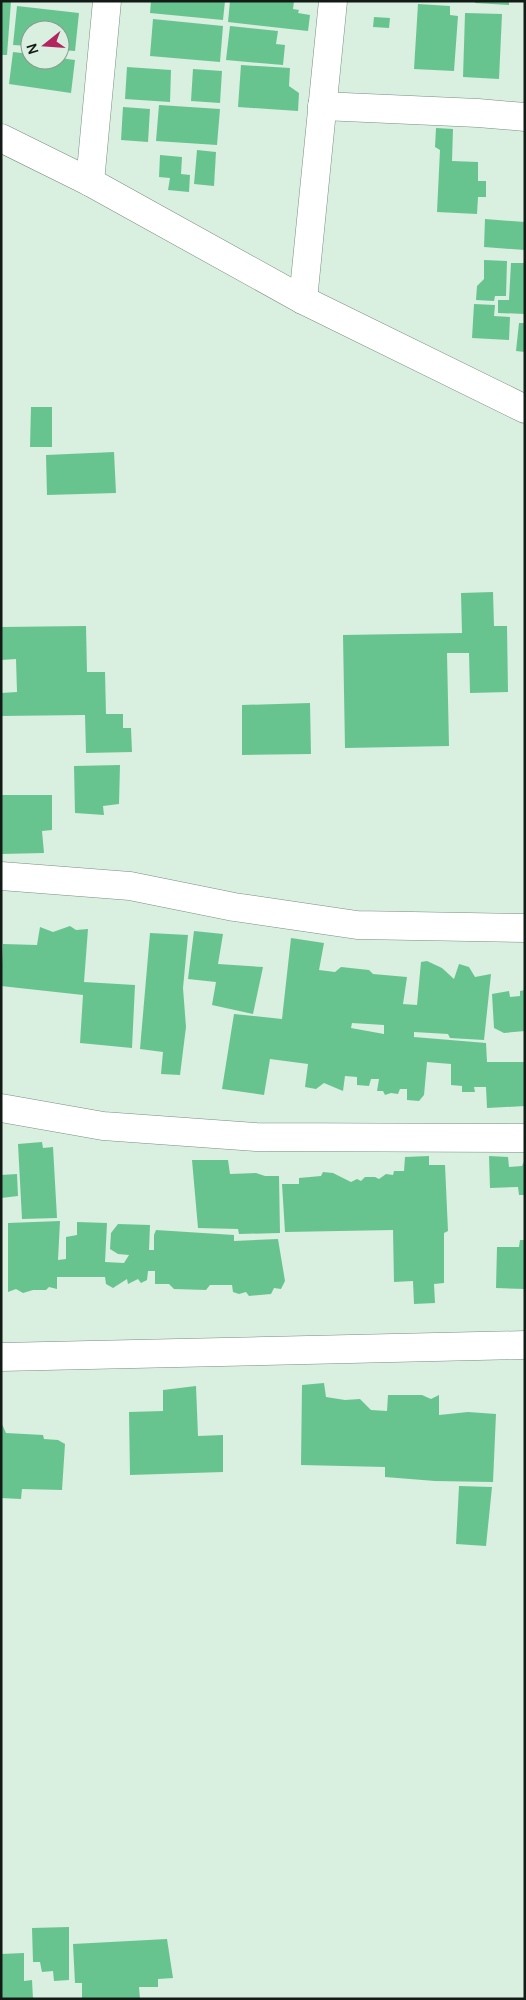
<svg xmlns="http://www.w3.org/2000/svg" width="526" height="2000" viewBox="0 0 526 2000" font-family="Manrope,sans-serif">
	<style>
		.building { fill: #68c48e; fill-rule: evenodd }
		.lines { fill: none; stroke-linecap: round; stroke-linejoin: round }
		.street-casing { stroke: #798e80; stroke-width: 29 }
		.street { stroke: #fff; stroke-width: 28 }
	</style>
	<rect width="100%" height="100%" fill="#d9efe0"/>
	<g class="building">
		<path d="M1 1H11L7 55H1Z"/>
		<path d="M151 1H225L223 20 150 13Z"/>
		<path d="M230 1H294L293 9 299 10 298 13 310 15 308 31 228 22Z"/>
		<path d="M475 1H509V5L475 3Z"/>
		<path d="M418 4 450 6V15L458 16 454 71 414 69Z"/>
		<path d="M17 6 79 13 75 51 60 50V30H30V46L13 45Z"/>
		<path d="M465 13 502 14 499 79 463 77Z"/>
		<path d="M374 17 390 18 389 28 373 27Z"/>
		<path d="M153 19 223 26 220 62 150 56Z"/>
		<path d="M230 26 278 31 276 44 285 45 283 65 226 60Z"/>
		<path d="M13 52 30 54V60H60V58L75 60 71 93 9 84Z"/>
		<path d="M241 65 290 68 289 86 299 93 298 111 238 107Z"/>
		<path d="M127 67 171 70 170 102 125 99Z"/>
		<path d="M193 69 222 71 220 103 191 101Z"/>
		<path d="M159 105 220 109 217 145 156 141Z"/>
		<path d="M123 107 150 109 148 142 121 140Z"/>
		<path d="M436 128 453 129 452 161 478 162V181H486V197H478L477 214 437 212 440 150 435 147Z"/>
		<path d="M197 150 216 152 214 186 194 184Z"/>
		<path d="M160 155 182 157 181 174 190 175 189 192 168 190 170 178 159 177Z"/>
		<path d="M485 219 525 222V250L484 247Z"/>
		<path d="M484 260 507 261 506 296H495L494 301 476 300 477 286 484 279Z"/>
		<path d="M511 263H525V314L498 313V300H509Z"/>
		<path d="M474 304 495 305 494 316 510 317 509 340 472 338Z"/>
		<path d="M519 323H525V352L516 351Z"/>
		<path d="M31 407H52V447H30Z"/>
		<path d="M114 452 116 493 47 495 46 455Z"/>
		<path d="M493 592 494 626H507L508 692 470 693 469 653H447L449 746 345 748 343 635 462 633 461 593Z"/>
		<path d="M86 626 87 672H105L106 714H123V728H131L132 752 86 753 85 715 1 716V693L17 692 16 659 1 660V627Z"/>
		<path d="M310 703 311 754 242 755V705Z"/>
		<path d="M120 765 119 804 103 806 104 815 75 813 74 766Z"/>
		<path d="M1 795H52V830L42 831 44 853 1 854Z"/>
		<path d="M70 926 76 930 88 929 84 982 135 985 132 1048 80 1043 83 995 1 986 3 944 37 945 40 927 53 932Z"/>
		<path d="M194 931 223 934 218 964 263 967 253 1014 212 1005 216 982 188 979Z"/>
		<path d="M150 933 188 935 183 988 186 1027 180 1075 161 1074 163 1052 140 1049Z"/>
		<path d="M291 938 324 943 319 970 335 972 341 967 369 970 373 974 407 977 403 1004 417 1005 421 962 427 961 442 968 454 979 459 964 469 967 475 977 491 974 484 1040 450 1038 448 1034 414 1032V1037L486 1043 487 1062H525V1106L487 1108 486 1087H474L475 1092H462V1086L451 1085V1064L427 1062 424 1095 419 1101 407 1100V1089H400L398 1094 391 1093 385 1095 383 1091H377L379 1079H371L369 1086 357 1085V1077L345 1076 343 1091 324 1083 316 1089 305 1087 308 1064 270 1059 264 1095 222 1089 234 1014 282 1019ZM352 1023 384 1025V1034L351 1028Z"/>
		<path d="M525 990V1031L504 1033 494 1028 492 994 509 991 510 997 520 996V991Z"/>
		<path d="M42 1142 43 1148 53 1147 57 1218 22 1219 18 1144Z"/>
		<path d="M429 1156V1165H445L448 1231 444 1233V1283L434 1284 435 1303 414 1304 413 1281 394 1282 393 1230 285 1232 282 1184H299V1178L321 1176 323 1172 333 1173 351 1182 357 1179 361 1181 365 1177H375L379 1179 386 1174 393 1175 394 1171H404L405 1157Z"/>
		<path d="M489 1156 508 1157 509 1167 522 1166 525 1159V1195H519L518 1187 490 1188Z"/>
		<path d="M192 1160H228L230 1174 256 1173 265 1176H279L280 1233 239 1234 238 1229 198 1228Z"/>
		<path d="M17 1174 18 1196 1 1198V1175Z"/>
		<path d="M60 1221 58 1260 66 1259V1237L77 1235V1222L107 1223 105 1262 124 1263 129 1255 118 1254 110 1249 111 1233 118 1224 150 1225 149 1250H154V1235L156 1230 234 1235V1241L278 1239 285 1281 281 1289 274 1288 271 1294 249 1296 246 1292 239 1294 233 1292 232 1285H210L206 1290 174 1289 169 1284H155V1271H148L147 1280 141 1283 138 1279 128 1284 127 1279 113 1288 106 1284 105 1277H57V1289L49 1287 46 1290H33L23 1293 16 1289 8 1292V1223Z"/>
		<path d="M520 1240H525V1289L496 1288 497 1247H519Z"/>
		<path d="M324 1383 326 1397 345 1400 360 1399 371 1410 387 1411 388 1395H422L431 1399 439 1395V1415L468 1412 496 1414 493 1482 435 1481 385 1477V1467L301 1465 302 1385Z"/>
		<path d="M196 1386 198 1436 223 1435V1472L130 1475 129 1412 163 1411V1390Z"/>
		<path d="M1 1422 6 1433 43 1435 44 1439 58 1440 65 1444 62 1490 22 1489 21 1499 1 1498Z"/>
		<path d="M459 1486 492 1487 486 1546 456 1544Z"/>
		<path d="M69 1927V1980L54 1981 53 1971 42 1972 40 1962H33L32 1928Z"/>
		<path d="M167 1939 173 1978 158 1979V1987H139L140 1999H82V1983H75L73 1944Z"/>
		<path d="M24 1953V1981L32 1980 33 1999H1V1954Z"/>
	</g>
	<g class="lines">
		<g class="street-casing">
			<g id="street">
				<path d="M322 106 478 113 525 117"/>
				<path d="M1 138 90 182 303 300 525 409"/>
				<path d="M90 182 107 1"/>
				<path d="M303 300 333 1"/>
				<path d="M1 876 130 886 234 907 357 925 525 928"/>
				<path d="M1 1108 103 1126 256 1137 525 1138"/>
				<path d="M1 1357 525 1345"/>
			</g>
		</g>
		<use href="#street" class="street"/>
	</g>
	<rect width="526" height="2000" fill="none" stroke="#131b16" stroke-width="5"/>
	<g transform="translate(45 45) rotate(253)"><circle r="24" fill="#d9efe0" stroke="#8a9a8f"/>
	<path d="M0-4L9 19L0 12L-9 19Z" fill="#b2255e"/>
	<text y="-8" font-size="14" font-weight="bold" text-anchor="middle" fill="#131b16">N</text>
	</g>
</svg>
